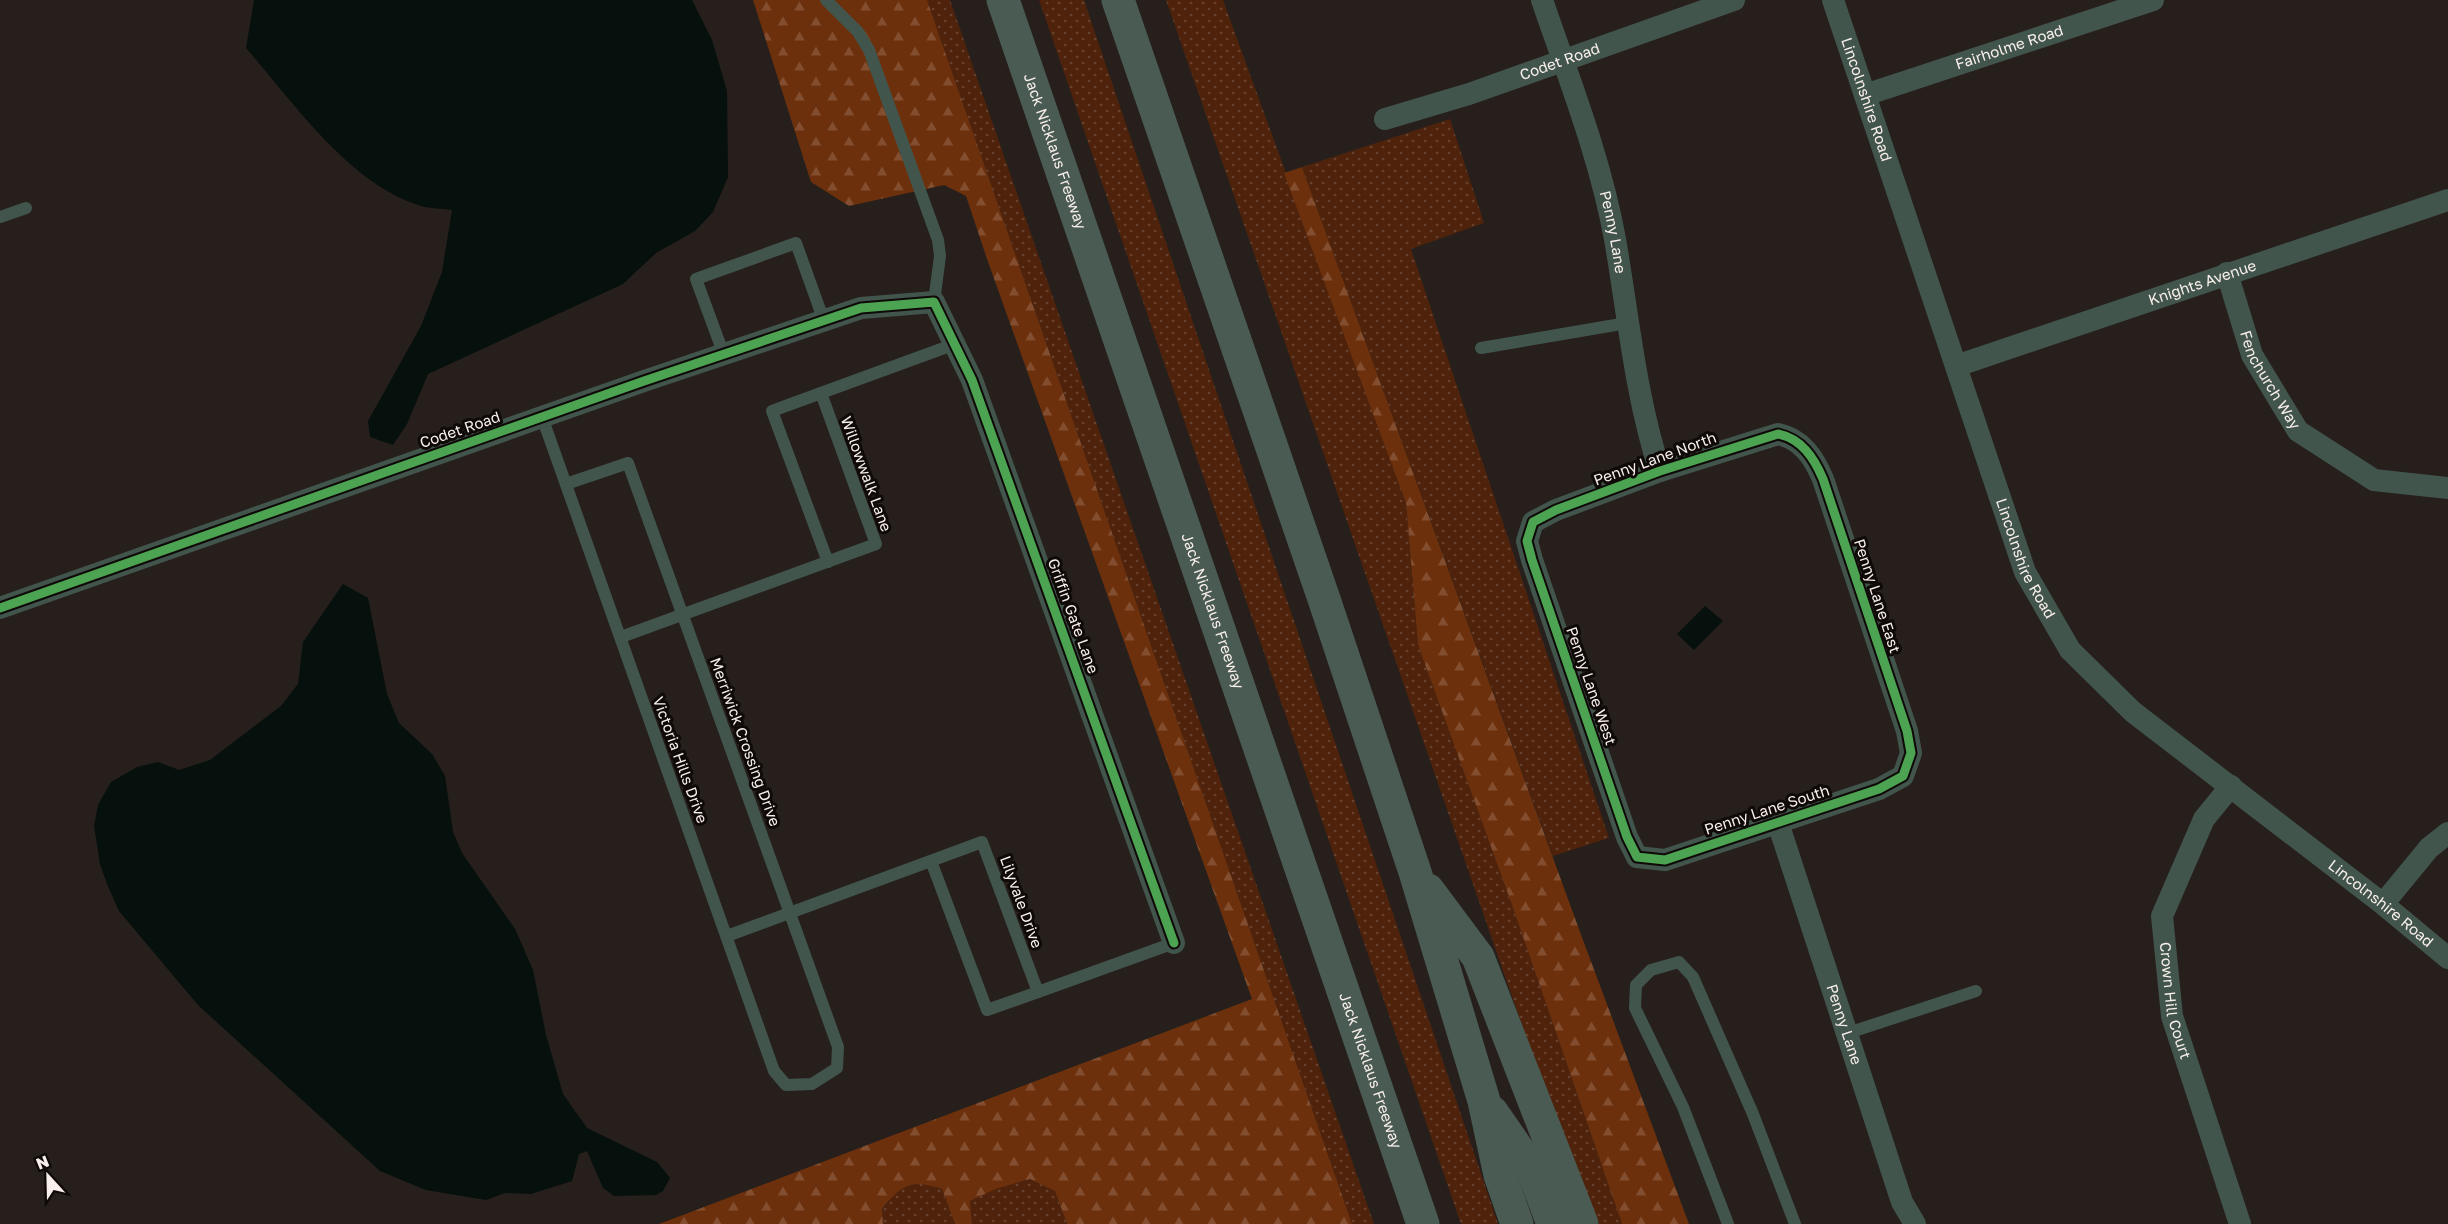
<svg xmlns="http://www.w3.org/2000/svg" width="2448" height="1224" viewBox="0 0 2448 1224" font-family="'Golos Text',sans-serif">
	<style>
		.grass { fill: url(#grass-dots) }
		.forest { fill: url(#forest-firs) }
		.water { fill: #06100c }
		.lines { fill: none; stroke-linecap: round; stroke-linejoin: round }
		.lane { stroke: #42554d; stroke-width: 12 }
		.street { stroke: #42554d; stroke-width: 22 }
		.highway { stroke: #4a5b53; stroke-width: 33 }
		.cycleway-casing { stroke: #0f0907; stroke-width: 13 }
		.cycleway { stroke: #4ca352; stroke-width: 9 }
		.labels { text-anchor: middle; stroke-width: 6; stroke-linejoin: round; paint-order: stroke }
		.street-label { font-size: 15px; fill: #f9efeb; stroke: #0f0907 }
	</style>
	<defs>
		<pattern id="grass-dots" width="8" height="8" patternUnits="userSpaceOnUse" patternTransform="scale(1.5)"><rect width="8" height="8" fill="#4e220b"/><path d="M2 2h.1M6 6h.1" fill="none" stroke="#68422f" stroke-width="1.8" stroke-linecap="round"/></pattern>
		<pattern id="forest-firs" width="22" height="20" patternUnits="userSpaceOnUse" patternTransform="scale(1.5)"><rect width="22" height="20" fill="#6d300c"/><path d="M5 1l3.5 6h-7zM16 11l3.5 6h-7z" fill="#834e30"/></pattern>
	</defs>
	<rect width="100%" height="100%" fill="#261f1c"/>
	<g class="grass">
		<path d="M927 0H950L1374 1224H1352Z"/>
		<path d="M1039 0H1084L1498 1224H1461Z"/>
		<path d="M1166 0H1223L1406 503 1418 645 1512 905 1622 1224H1591Z"/>
		<path d="M1450 119 1484 223 1411 249 1609 838 1553 856 1302 167Z"/>
		<path d="M1030 1179 1055 1191 1067 1224H972L970 1201 996 1189Z"/>
		<path d="M924 1183 942 1189 955 1224H883L882 1210 899 1188Z"/>
	</g>
	<g class="forest">
		<path d="M753 0H927L1352 1224H1067L1055 1191 1030 1179 996 1189 970 1201 972 1224H955L942 1189C910 1179 902 1185 882 1209L883 1224H659L1252 999 987 259 966 196 944 185 849 206 811 182Z"/>
		<path d="M1302 167 1580 932 1689 1224H1622L1512 905 1418 645 1406 503 1284 173Z"/>
	</g>
	<g class="water">
		<path d="M254 0H692L712 40 727 91 728 177 713 212 695 231 656 253 623 284 428 374 407 424 393 445 370 437 368 421 421 326 442 272 452 210C442 208 430 209 421 206 349 184 294 103 246 48Z"/>
		<path d="M343 584 368 598 387 694 399 723 432 754 445 776 453 832 462 853 515 929 533 970 546 1035 563 1094 587 1128 657 1162 670 1178 663 1191 656 1195 614 1196 603 1188 587 1151 579 1154 572 1181 531 1194 505 1193 486 1200 426 1190 380 1171 198 1005 119 911 107 884 100 864 94 826 98 805 111 782 137 767 158 762 179 770 210 760 281 706 298 684 303 642Z"/>
		<path d="M1705 606 1723 621 1694 650 1677 634Z"/>
	</g>
	<g class="lines">
		<g class="lane">
			<path d="M826 0 858 32 869 50 938 240 940 256 934 302"/>
			<path d="M0 217 26 208"/>
			<path d="M1481 348 1627 323"/>
			<path d="M724 355 696 279 796 243 824 321"/>
			<path d="M821 393 772 411 828 562"/>
			<path d="M542 417 774 1071 786 1085 812 1084 837 1068 838 1047 628 463 566 484"/>
			<path d="M621 637 876 544 821 393 955 344"/>
			<path d="M931 861 987 1010 1038 992"/>
			<path d="M727 936 982 842 1038 992 1174 943"/>
			<path d="M1848 1033 1976 991"/>
			<path d="M1728 1224 1683 1107 1635 1008 1636 985 1651 970 1679 962 1693 977 1753 1114 1795 1224"/>
		</g>
		<g class="street">
			<path id="s1" d="M1542 0C1569 79 1600 157 1615 239 1628 314 1636 399 1660 471"/>
			<path id="s2" d="M1833 0 2025 572 2070 650 2133 712 2383 904 2448 958"/>
			<path id="s3" d="M1865 95 2153 0"/>
			<path id="s4" d="M1385 119 1469 94 1734 0"/>
			<path id="s5" d="M2227 273 2252 355 2298 431 2374 480 2448 488"/>
			<path id="s6" d="M1956 366 2448 200"/>
			<path d="M1778 434C1802 439 1814 458 1823 479L1907 731 1911 753 1903 776 1879 789 1665 860 1637 857 1627 837 1532 560 1527 541 1533 522 1556 510 1660 471Z"/>
			<path d="M0 608 644 381 861 308 934 302 972 380 1174 943"/>
			<path id="s7" d="M2231 786 2204 819 2162 916 2172 1016 2240 1224"/>
			<path id="s8" d="M1778 823 1902 1202 1915 1224"/>
			<path d="M2383 904 2429 848 2448 833"/>
		</g>
		<g class="highway">
			<path id="s9" d="M1003 0 1423 1224"/>
			<path d="M1118 0 1324 599 1415 872 1484 1101 1500 1175 1517 1224"/>
			<path d="M1428 890 1478 957 1582 1224"/>
			<path d="M1492 1112 1534 1173 1553 1224"/>
		</g>
		<g class="cycleway-casing">
			<g id="cycleway">
				<path d="M1778 434C1802 439 1814 458 1823 479L1907 731 1911 753 1903 776 1879 789 1665 860 1637 857 1627 837 1532 560 1527 541 1533 522 1556 510 1660 471Z"/>
				<path d="M0 608 644 381 861 308 934 302 972 380 1174 943"/>
			</g>
		</g>
		<use href="#cycleway" class="cycleway"/>
	</g>
	<g class="labels">
		<g class="street-label">
			<text dy="5" stroke="none"><textPath href="#s3" startOffset="152">Fairholme Road</textPath></text>
			<text dy="5" stroke="none"><textPath href="#s4" startOffset="184">Codet Road</textPath></text>
			<text dy="5" stroke="none"><textPath href="#s2" startOffset="105">Lincolnshire Road</textPath></text>
			<text dy="5" stroke="none"><textPath href="#s9" startOffset="160">Jack Nicklaus Freeway</textPath></text>
			<text dy="5" stroke="none"><textPath href="#s1" startOffset="243">Penny Lane</textPath></text>
			<text dy="5" stroke="none"><textPath href="#s6" startOffset="260">Knights Avenue</textPath></text>
			<text dy="5" stroke="none"><textPath href="#s5" startOffset="116">Fenchurch Way</textPath></text>
			<text transform="translate(460 430) rotate(-19)" y="5">Codet Road</text>
			<text transform="translate(1655 459) rotate(-20)" y="5">Penny Lane North</text>
			<text transform="translate(866 474) rotate(70)" y="5">Willowwalk Lane</text>
			<text dy="5" stroke="none"><textPath href="#s2" startOffset="591">Lincolnshire Road</textPath></text>
			<text transform="translate(1877 596) rotate(72)" y="5">Penny Lane East</text>
			<text dy="5" stroke="none"><textPath href="#s9" startOffset="646">Jack Nicklaus Freeway</textPath></text>
			<text transform="translate(1073 616) rotate(70)" y="5">Griffin Gate Lane</text>
			<text transform="translate(1591 686) rotate(71)" y="5">Penny Lane West</text>
			<text transform="translate(745 742) rotate(70)" y="5">Merriwick Crossing Drive</text>
			<text transform="translate(680 760) rotate(70)" y="5">Victoria Hills Drive</text>
			<text transform="translate(1767 810) rotate(-18)" y="5">Penny Lane South</text>
			<text transform="translate(1021 902) rotate(70)" y="5">Lilyvale Drive</text>
			<text dy="5" stroke="none"><textPath href="#s2" startOffset="1095">Lincolnshire Road</textPath></text>
			<text dy="5" stroke="none"><textPath href="#s7" startOffset="234">Crown Hill Court</textPath></text>
			<text dy="5" stroke="none"><textPath href="#s8" startOffset="212">Penny Lane</textPath></text>
			<text dy="5" stroke="none"><textPath href="#s9" startOffset="1132">Jack Nicklaus Freeway</textPath></text>
		</g>
	</g>
	<g transform="translate(48 1176) rotate(338)" stroke="#0f0907" stroke-width="4.5" paint-order="stroke">
	<path d="M0-4.5L10 22L0 15L-10 22Z" fill="#f9efeb"/>
	<text y="-9" font-size="16" font-weight="bold" text-anchor="middle" fill="#f9efeb">N</text>
	</g>
</svg>
